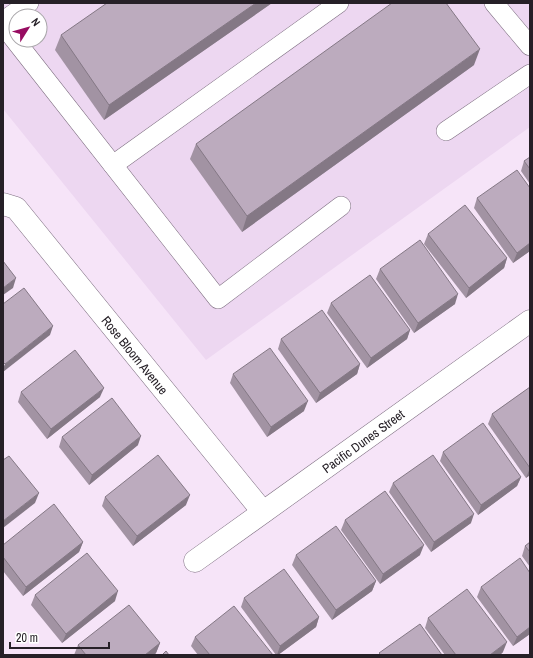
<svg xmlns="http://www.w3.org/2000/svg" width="533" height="658" viewBox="0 0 533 658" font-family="'Archivo Narrow',sans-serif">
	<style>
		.built { fill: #edd7f1; fill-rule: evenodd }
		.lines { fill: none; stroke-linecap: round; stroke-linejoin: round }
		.lane-casing { stroke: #7e6f81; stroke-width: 20 }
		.street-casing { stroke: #7e6f81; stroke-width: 23 }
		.lane { stroke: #fff; stroke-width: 19 }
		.street { stroke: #fff; stroke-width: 22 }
		.wall { fill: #a293a3 }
		.shaded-wall { fill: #847885 }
		.building { fill: #bcabbe; stroke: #847885 }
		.labels { text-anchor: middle; stroke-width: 4; stroke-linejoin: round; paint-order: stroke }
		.street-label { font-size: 13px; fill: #262027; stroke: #fff }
	</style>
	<rect width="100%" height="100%" fill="#f6e4f8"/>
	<path class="built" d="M3 3H530V127L206 360 3 109ZM16 16H40V40H16Z"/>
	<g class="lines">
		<g class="lane-casing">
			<g id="lane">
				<path d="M494 3 530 46"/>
				<path d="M3 21 29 3"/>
				<path d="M3 25 218 299 341 206"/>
				<path d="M446 131 530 74"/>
				<path d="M113 165 339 3"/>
			</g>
		</g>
		<g class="street-casing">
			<g id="street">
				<path d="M3 204 16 208 263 512"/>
				<path d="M195 561 530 321"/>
			</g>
		</g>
		<use href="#lane" class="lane"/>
		<use href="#street" class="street"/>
	</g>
	<g class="wall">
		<path d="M272 3 104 120 55 50 61 35Z"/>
		<path d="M474 65 242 232 190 159 196 144Z"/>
		<path d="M530 157V184L521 171 524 161Z"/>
		<path d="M530 188V251L513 263 474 208 477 198Z"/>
		<path d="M428 234 507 258 504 268 466 298 424 244Z"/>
		<path d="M380 269 455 304 414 333 376 279Z"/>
		<path d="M331 303 410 330 407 339 367 368 327 313Z"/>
		<path d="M281 339 360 364 357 374 316 403 278 349Z"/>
		<path d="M233 374 304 411 267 437 230 383Z"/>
		<path d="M530 387V475L526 478 488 424 492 414Z"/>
		<path d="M21 392 100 397 47 439 18 402Z"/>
		<path d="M62 437 138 445 89 485 59 447Z"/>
		<path d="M443 452 521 477 517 486 478 515 440 461Z"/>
		<path d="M393 483 471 523 431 552 389 492Z"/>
		<path d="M105 497 186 505 133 546 102 506Z"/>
		<path d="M345 520 420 555 380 584 341 530Z"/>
		<path d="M83 542 79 552 23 596 3 571V545Z"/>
		<path d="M530 542V567L522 556 525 546Z"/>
		<path d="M296 555 376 581 372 591 332 620 292 565Z"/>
		<path d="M530 573V634L513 646 477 597 481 587Z"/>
		<path d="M35 595 115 601 62 643 31 605Z"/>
		<path d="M244 598 319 617 316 627 278 655H276L241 607Z"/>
		<path d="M428 618 503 652 500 655H445L425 628Z"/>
		<path d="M195 637 273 655H198L191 646Z"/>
		<path d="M160 643 156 653 154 655H74L78 645Z"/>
	</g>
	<g class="shaded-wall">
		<path d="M256 3H272L104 120 109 105Z"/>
		<path d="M480 49 474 65 242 232 247 216Z"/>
		<path d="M530 243V251L513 263 517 253Z"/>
		<path d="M507 258 504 268 466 298 469 288Z"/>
		<path d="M16 278 13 288 3 295V288Z"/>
		<path d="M458 294 455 304 414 333 418 323Z"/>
		<path d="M53 326 50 335 3 372V368L5 364Z"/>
		<path d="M410 330 407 339 367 368 371 358Z"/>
		<path d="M360 364 357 374 316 403 320 393Z"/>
		<path d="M104 388 100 397 47 439 51 429Z"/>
		<path d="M308 401 304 411 267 437 271 427Z"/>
		<path d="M141 436 138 445 89 485 92 475Z"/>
		<path d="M530 468V475L526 478Z"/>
		<path d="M521 477 517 486 478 515 481 505Z"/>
		<path d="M39 493 35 503 3 528V521Z"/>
		<path d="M190 495 186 505 133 546 137 536Z"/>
		<path d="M474 514 471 523 431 552 434 542Z"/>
		<path d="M83 542 79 552 23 596 26 587Z"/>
		<path d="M424 545 420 555 380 584 383 574Z"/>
		<path d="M376 581 372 591 332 620 336 610Z"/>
		<path d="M118 591 115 601 62 643 66 634Z"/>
		<path d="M319 617 316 627 278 655H277L280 646Z"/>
		<path d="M530 627V634L513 646 517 637Z"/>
		<path d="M507 642 503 652 500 655H490Z"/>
		<path d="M160 643 156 653 154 655H145Z"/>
	</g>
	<g class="building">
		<path d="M107 3H256L109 105 61 35Z"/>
		<path d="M392 3H446L480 49 247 216 196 144Z"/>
		<path d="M530 157V169L524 161Z"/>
		<path d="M517 170 530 188V243L517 253 477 198Z"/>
		<path d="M465 205 507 258 469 288 428 234Z"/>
		<path d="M420 240 458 294 418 323 380 269Z"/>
		<path d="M3 261 16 278 3 288Z"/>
		<path d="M370 275 410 330 371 358 331 303Z"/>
		<path d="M24 288 53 326 5 364 3 362V304Z"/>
		<path d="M322 310 360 364 320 393 281 339Z"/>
		<path d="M270 348 308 401 271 427 233 374Z"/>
		<path d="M75 350 104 388 51 429 21 392Z"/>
		<path d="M530 387V468L492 414Z"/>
		<path d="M112 398 141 436 92 475 62 437Z"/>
		<path d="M483 423 521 477 481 505 443 452Z"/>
		<path d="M158 455 190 495 137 536 105 497Z"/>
		<path d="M433 455 474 514 434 542 393 483Z"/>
		<path d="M9 456 39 493 3 521V460Z"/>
		<path d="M385 491 424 545 383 574 345 520Z"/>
		<path d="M54 504 83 542 26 587 3 557V545Z"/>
		<path d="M336 526 376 581 336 610 296 555Z"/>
		<path d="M530 542V552L525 546Z"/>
		<path d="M87 553 118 591 66 634 35 595Z"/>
		<path d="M520 558 530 573V627L517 637 481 587Z"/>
		<path d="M284 569 319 617 280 646 244 598Z"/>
		<path d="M467 589 507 642 490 655H456L428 618Z"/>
		<path d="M129 605 160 643 145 655H86L78 645Z"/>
		<path d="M234 606 273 655H210L195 637Z"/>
		<path d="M420 624 442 655H381L379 653Z"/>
		<path d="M166 651 169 655H162Z"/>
	</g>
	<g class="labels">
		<g class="street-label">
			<text transform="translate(135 355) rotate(51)" y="5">Rose Bloom Avenue</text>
			<text transform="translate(363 441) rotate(-36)" y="5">Pacific Dunes Street</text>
		</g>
	</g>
	<rect width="533" height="658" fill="none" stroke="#262027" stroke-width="8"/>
	<g transform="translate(28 28) rotate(53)"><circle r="19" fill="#ffffff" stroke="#a8a6a9"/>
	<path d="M0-3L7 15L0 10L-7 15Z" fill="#970c61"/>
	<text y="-6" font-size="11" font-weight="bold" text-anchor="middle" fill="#262027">N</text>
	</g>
	<path d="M10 642v6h99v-6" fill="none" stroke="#262027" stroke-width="2"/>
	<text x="16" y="642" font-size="12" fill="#262027" stroke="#ffffff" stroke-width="3" paint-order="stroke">20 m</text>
</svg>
